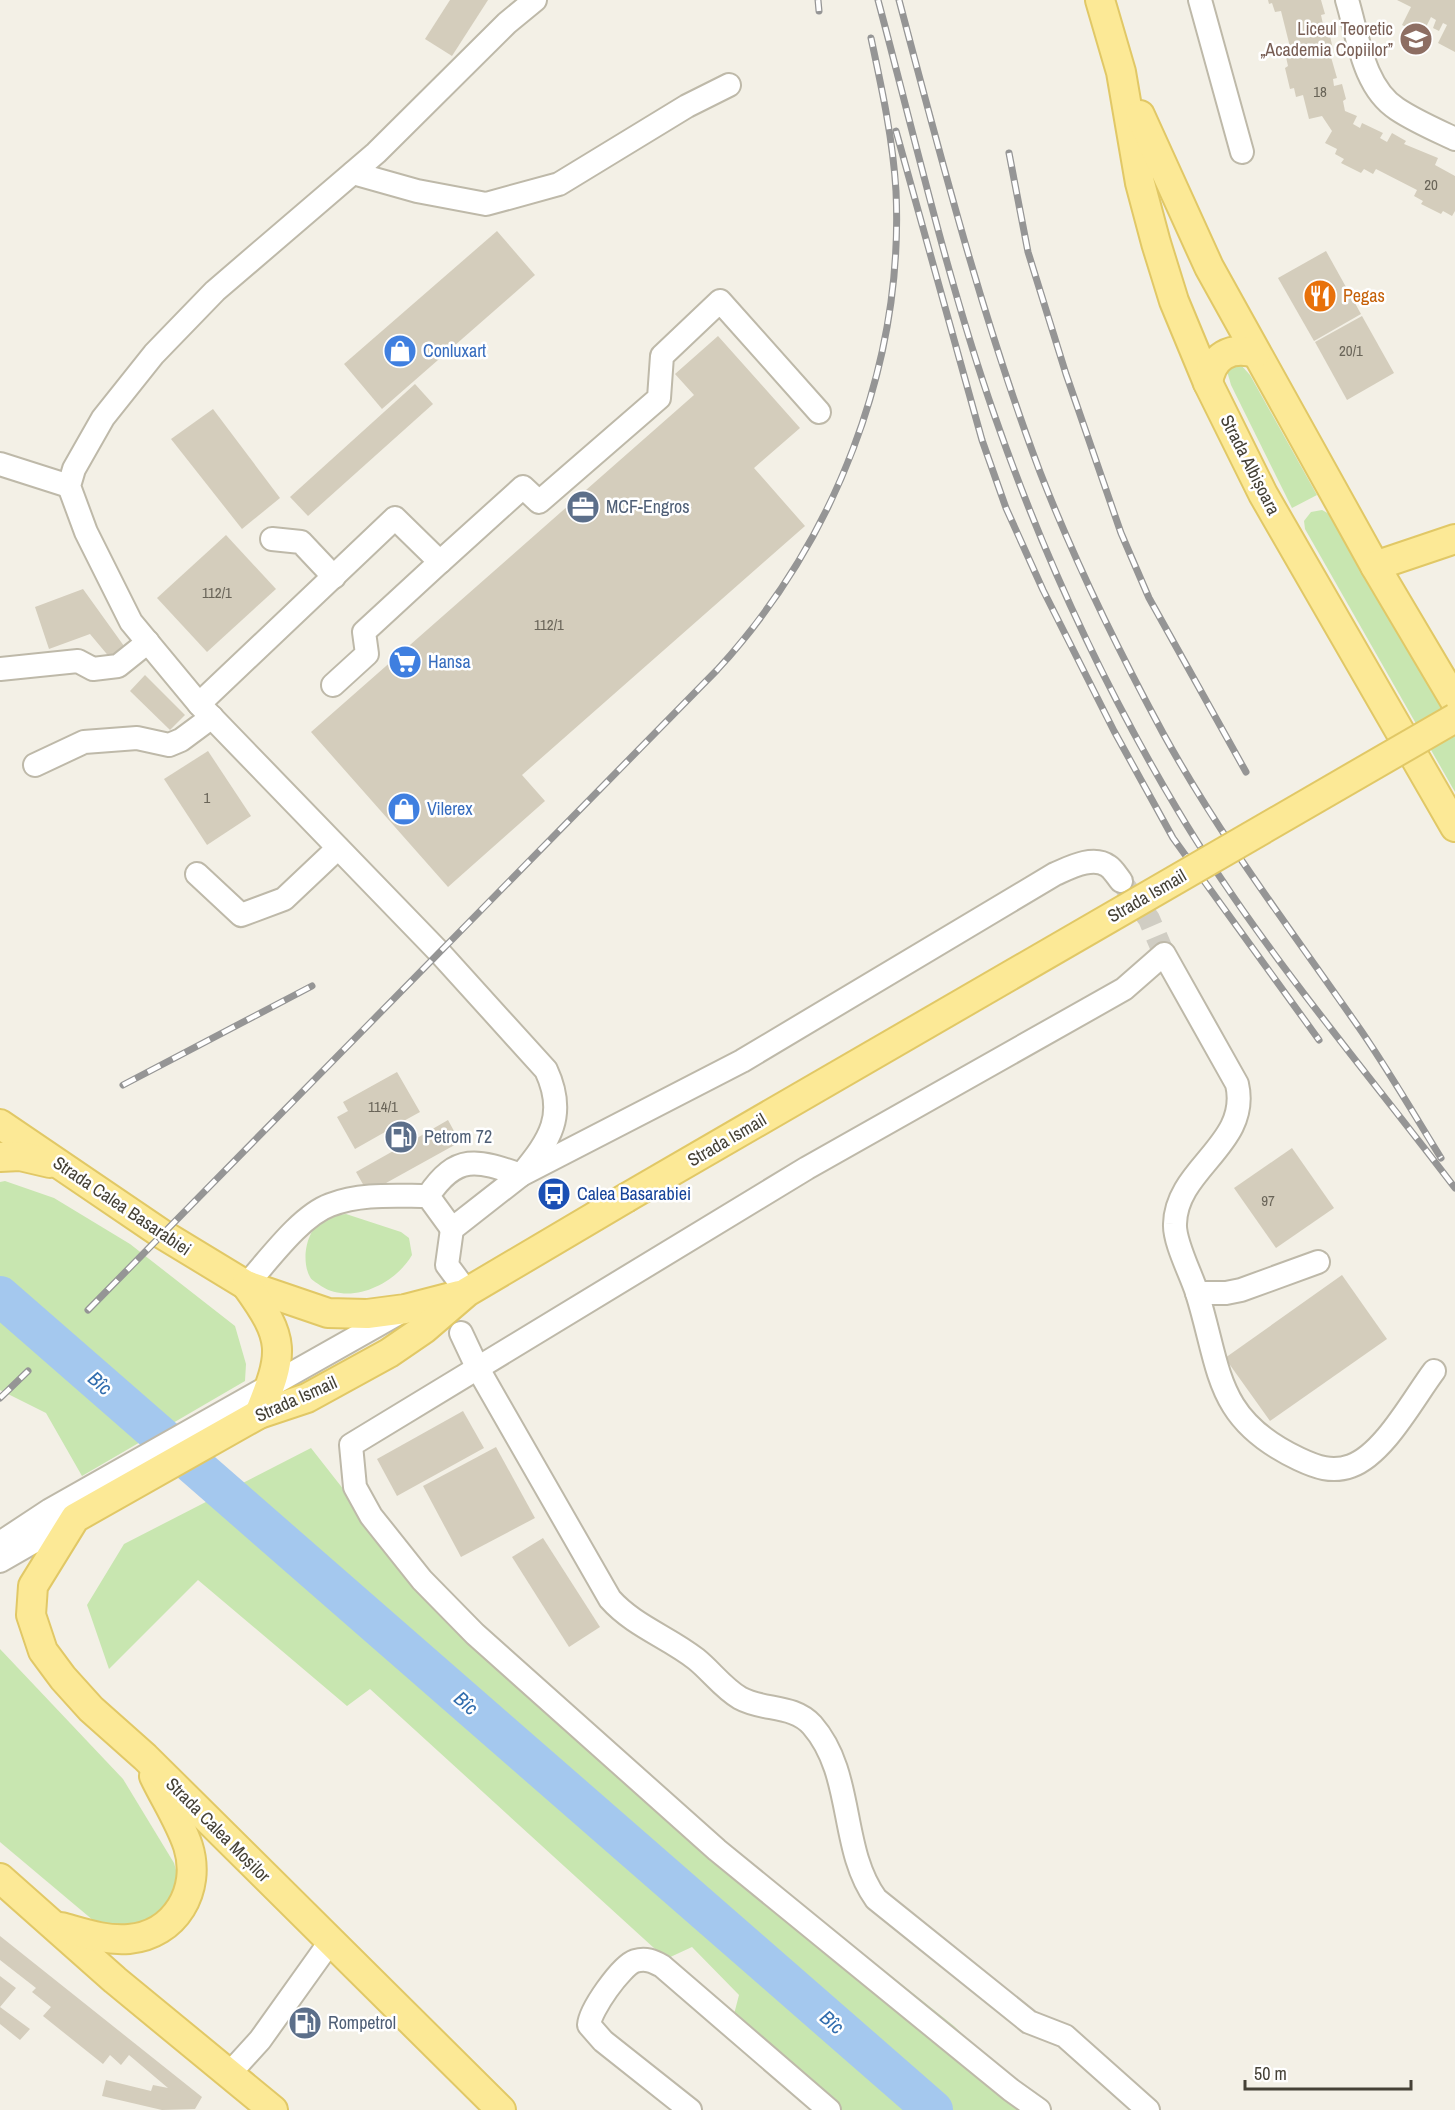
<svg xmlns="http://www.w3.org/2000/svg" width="1455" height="2110" viewBox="0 0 1455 2110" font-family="'Archivo Narrow',sans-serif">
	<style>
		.green { fill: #c8e6b0 }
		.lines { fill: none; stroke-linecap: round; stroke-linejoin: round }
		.river { stroke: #a4c8ee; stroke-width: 40 }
		.building { fill: #d4cdbc }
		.minor-tunnel { stroke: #d0cdc3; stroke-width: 22; stroke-dasharray: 22 11; stroke-linecap: butt }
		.minor-casing { stroke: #beb9a9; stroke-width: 26 }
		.major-casing { stroke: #e1c866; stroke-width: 32 }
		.minor { stroke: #fff; stroke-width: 22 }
		.major { stroke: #fce996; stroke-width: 28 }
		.rail-casing { stroke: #959595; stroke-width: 7 }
		.rail { stroke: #fff; stroke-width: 4.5; stroke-dasharray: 14; stroke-linecap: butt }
		.major-bridge-casing { stroke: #e1c866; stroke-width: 32; stroke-linecap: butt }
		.major-bridge { stroke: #fce996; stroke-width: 28 }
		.labels { text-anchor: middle; stroke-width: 5; stroke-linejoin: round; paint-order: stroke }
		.number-label { font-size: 15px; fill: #696458 }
		.education-label { font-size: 18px; fill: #785e54; stroke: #fff; text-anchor: end }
		.food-label { font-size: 18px; fill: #c56008; stroke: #fff; text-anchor: start }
		.shop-label { font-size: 18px; fill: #366cbe; stroke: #fff; text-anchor: start }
		.street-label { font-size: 18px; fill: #454136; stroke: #fff }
		.service-label { font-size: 18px; fill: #4e5e75; stroke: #fff; text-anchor: start }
		.transit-label { font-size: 18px; fill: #164399; stroke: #fff; text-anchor: start }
		.water-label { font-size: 20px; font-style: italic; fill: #316dae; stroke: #fff }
	</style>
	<rect width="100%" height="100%" fill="#f3f0e6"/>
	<g class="green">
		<path d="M1233 365H1241L1250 375 1317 495 1292 508 1231 385 1227 371Z"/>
		<path d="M1322 510 1331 515 1455 731V792L1305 529 1304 521 1311 512Z"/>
		<path d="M5 1181 54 1198 130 1244 235 1326 246 1364 245 1381 82 1476 46 1413 0 1390V1182Z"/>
		<path d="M346 1214 401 1232 409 1238 412 1255C396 1283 352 1306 321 1286 318 1283 312 1281 310 1277 300 1259 307 1225 328 1217 333 1214 341 1215 346 1214Z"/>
		<path d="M311 1448 446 1620 954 2026 1040 2110H840L733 2018 739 1995 692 1947 666 1959 370 1689 347 1706 198 1580 109 1669 87 1605 124 1544Z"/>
		<path d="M0 1649 123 1779 174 1863 179 1880 164 1909 146 1922 123 1928 94 1921 0 1842Z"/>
	</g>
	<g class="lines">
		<path class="river" d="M0 1296 933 2110"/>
	</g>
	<g class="building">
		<path d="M450 0H488L452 56 425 39Z"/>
		<path d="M1268 0H1321L1325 14 1321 15 1325 33 1329 32 1333 49 1325 51 1327 58 1331 57 1337 78 1333 79 1334 86 1342 84 1346 99 1343 101 1345 111 1357 116 1353 124 1360 128 1362 123 1383 133 1380 138 1387 142 1392 133 1406 141 1404 144 1438 158 1435 165 1455 176V211L1452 216 1443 211 1441 214 1421 204 1423 201 1414 196 1417 190 1376 169 1373 174 1364 169 1361 173 1341 163 1344 159 1335 154 1337 149 1325 143 1332 131 1322 116 1309 119 1303 95 1296 97 1294 88 1290 89 1285 68 1288 66 1286 57 1292 55 1281 11 1275 12 1272 3 1269 4Z"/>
		<path d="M1397 0H1455V52L1438 43 1447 25 1443 23 1439 31 1433 28 1436 20 1431 17 1422 35 1402 25 1411 7Z"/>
		<path d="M497 231 535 275 382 409 344 364Z"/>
		<path d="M1326 251 1361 314 1314 341 1278 278Z"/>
		<path d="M1362 316 1394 373 1347 400 1315 342Z"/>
		<path d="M718 336 800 428 754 468 805 526 522 775 545 801 448 887 311 732 694 395 675 374Z"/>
		<path d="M415 384 433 404 308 516 290 497Z"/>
		<path d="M213 409 280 498 242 529 171 439Z"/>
		<path d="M226 535 276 589 207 652 157 598Z"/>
		<path d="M83 589 124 646 111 659 90 634 49 649 35 607Z"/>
		<path d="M145 675 185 715 170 730 130 691Z"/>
		<path d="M208 751 251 816 207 845 164 779Z"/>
		<path d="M397 1072 420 1112 400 1123 410 1142 448 1120 460 1142 368 1193 356 1172 395 1150 385 1132 355 1149 337 1117 348 1111 343 1102Z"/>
		<path d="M1292 1148 1334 1208 1276 1248 1234 1188Z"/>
		<path d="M1342 1275 1387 1339 1270 1421 1225 1358Z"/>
		<path d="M463 1411 484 1448 397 1496 377 1459Z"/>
		<path d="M496 1447 535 1518 461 1557 423 1486Z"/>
		<path d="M543 1538 600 1627 569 1647 512 1557Z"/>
		<path d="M0 1936 202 2097 195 2109 162 2110 102 2096 106 2080 151 2091 153 2085 168 2088 129 2055 121 2065 110 2055 103 2064 43 2016 51 2007 32 1992 36 1988 0 1960Z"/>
		<path d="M0 1976 16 1988 0 2007 30 2029 20 2040 0 2024Z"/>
	</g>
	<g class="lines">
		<path class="minor-tunnel" d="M1121 881 1149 919 1164 954"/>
		<g class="minor-casing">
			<g id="minor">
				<path d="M1200 0 1242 152"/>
				<path d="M1347 0C1358 36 1363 87 1397 109 1415 121 1436 130 1455 139"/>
				<path d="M353 173 417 191 486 204 559 184 687 106 729 85"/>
				<path d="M0 464 69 486"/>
				<path d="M272 539 301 542 334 577"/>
				<path d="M0 669 78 661 93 669 118 666 148 642"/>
				<path d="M333 685 367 654 364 632 440 562"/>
				<path d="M199 704 395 518 440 562 523 487 539 502 659 398 662 356 720 301 819 412"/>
				<path d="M35 765 84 742 137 738 169 745 181 740 212 717"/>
				<path d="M197 874 241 915 284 899 338 848"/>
				<path d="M452 1229 428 1196C457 1153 477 1160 521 1175 550 1140 567 1115 546 1070L440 953 199 704 131 622 86 532 69 486 74 469 103 418 154 354 215 291 376 153 507 23 535 0"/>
				<path d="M246 1285C268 1261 300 1216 330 1205 361 1193 395 1196 428 1196"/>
				<path d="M467 1292 447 1265 452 1229 521 1175 742 1061 1055 874C1069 868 1093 855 1108 866 1113 869 1117 876 1121 881"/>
				<path d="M1197 1293H1226L1241 1290 1318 1262"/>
				<path d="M461 1333 477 1367 610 1599C634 1626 668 1637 696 1659 711 1671 723 1688 740 1698 763 1711 793 1704 812 1725 855 1774 839 1848 876 1899L1029 2022 1065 2036 1148 2110"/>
				<path d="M0 1543 50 1510 399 1313"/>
				<path d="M0 1561 75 1518"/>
				<path d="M230 2073 260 2040 330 1942"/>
				<path d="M690 2110 603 2041 589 2025C590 2010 621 1966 635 1961 646 1958 653 1961 662 1966L829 2110"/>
				<path d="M1039 2110 1011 2090 717 1850 475 1634 422 1580 371 1516 355 1487 351 1445 807 1168 1124 989 1164 954 1237 1084C1251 1144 1176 1168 1175 1224 1174 1242 1191 1274 1197 1293 1221 1370 1214 1419 1299 1459 1316 1467 1332 1473 1351 1466 1384 1454 1413 1399 1434 1371"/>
			</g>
		</g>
		<g class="major-casing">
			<g id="major">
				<path d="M1100 0 1121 72 1140 183 1156 243 1174 301 1208 383 1263 494 1455 827"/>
				<path d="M1140 115 1209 267 1375 566 1455 701"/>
				<path d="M1208 383C1212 356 1230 346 1256 353"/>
				<path d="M1375 566 1455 539"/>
				<path d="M0 1124 162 1234 246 1285 328 1313 367 1314 405 1309 459 1295"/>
				<path d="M0 1157 20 1156 50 1163"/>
				<path d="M246 1285C286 1340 284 1352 259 1414"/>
				<path d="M0 1878 115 1980 273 2110"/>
				<path d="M61 1927C83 1933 105 1941 129 1939 175 1935 202 1890 188 1846 180 1822 165 1799 154 1776"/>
				<path d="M501 2110 145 1757 91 1709 63 1678 43 1651 31 1615 33 1586 75 1518 259 1414 307 1398 389 1353 424 1329 467 1292 626 1198"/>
			</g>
		</g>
		<use href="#minor" class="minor"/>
		<use href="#major" class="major"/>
		<g class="rail-casing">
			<g id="rail">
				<path d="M818 0 819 11"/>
				<path d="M878 0C915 138 947 279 994 414 1041 550 1103 685 1177 809 1257 944 1361 1064 1455 1188"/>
				<path d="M899 0C941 158 982 318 1040 472 1075 562 1118 650 1164 735 1222 840 1294 934 1362 1032 1390 1073 1415 1116 1441 1158"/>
				<path d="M896 131 982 440 1006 508 1043 590 1114 731 1173 838 1319 1040"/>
				<path d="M1009 153 1028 252 1066 374 1121 533 1149 598 1246 772"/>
				<path d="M123 1085 312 986"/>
				<path d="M88 1310 717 670C834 543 904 365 896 191 893 140 882 89 871 38"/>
				<path d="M0 1398 28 1371"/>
			</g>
		</g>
		<use href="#rail" class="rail"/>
		<g class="major-bridge-casing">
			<path id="major-bridge" d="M626 1198 1455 718"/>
		</g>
		<use href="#major-bridge" class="major-bridge"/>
	</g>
	<defs>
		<g id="school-disc" transform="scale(1.725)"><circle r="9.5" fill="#8d6e63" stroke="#fff"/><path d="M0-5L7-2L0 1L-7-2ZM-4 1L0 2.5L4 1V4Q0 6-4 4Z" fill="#fff"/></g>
		<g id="restaurant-disc" transform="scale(1.725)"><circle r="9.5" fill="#e8710a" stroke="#fff"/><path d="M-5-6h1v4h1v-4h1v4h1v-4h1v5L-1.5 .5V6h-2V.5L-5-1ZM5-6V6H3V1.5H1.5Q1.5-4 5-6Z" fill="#fff"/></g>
		<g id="shop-disc" transform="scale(1.725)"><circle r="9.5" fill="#3f7fe0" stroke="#fff"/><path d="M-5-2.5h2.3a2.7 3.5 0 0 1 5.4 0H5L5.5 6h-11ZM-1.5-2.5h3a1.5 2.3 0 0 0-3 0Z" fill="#fff"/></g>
		<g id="office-disc" transform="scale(1.725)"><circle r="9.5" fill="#5c6f8a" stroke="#fff"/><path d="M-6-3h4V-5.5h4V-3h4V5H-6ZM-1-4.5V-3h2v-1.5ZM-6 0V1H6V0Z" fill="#fff"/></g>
		<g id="supermarket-disc" transform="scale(1.725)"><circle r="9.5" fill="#3f7fe0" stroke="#fff"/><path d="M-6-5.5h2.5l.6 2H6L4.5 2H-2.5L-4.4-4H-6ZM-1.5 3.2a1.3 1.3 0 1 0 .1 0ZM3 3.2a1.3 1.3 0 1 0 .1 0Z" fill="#fff"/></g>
		<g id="fuel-disc" transform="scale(1.725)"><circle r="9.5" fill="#5c6f8a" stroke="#fff"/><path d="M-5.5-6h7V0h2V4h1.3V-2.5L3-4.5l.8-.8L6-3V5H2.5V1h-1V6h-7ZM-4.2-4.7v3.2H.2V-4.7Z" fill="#fff"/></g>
		<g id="bus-disc" transform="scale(1.725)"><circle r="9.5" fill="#1a4fb4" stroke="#fff"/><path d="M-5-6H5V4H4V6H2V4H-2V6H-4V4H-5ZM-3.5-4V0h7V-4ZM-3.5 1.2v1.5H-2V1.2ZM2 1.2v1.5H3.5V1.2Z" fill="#fff"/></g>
	</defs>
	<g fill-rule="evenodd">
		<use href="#school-disc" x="1416" y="39"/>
		<use href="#restaurant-disc" x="1320" y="296"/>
		<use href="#shop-disc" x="400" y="351"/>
		<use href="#office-disc" x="583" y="507"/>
		<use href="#supermarket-disc" x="405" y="662"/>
		<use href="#shop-disc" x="404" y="809"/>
		<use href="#fuel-disc" x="401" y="1137"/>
		<use href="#bus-disc" x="554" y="1194"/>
		<use href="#fuel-disc" x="305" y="2023"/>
	</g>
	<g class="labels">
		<g class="number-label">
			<text x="1320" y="97">18</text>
			<text x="1431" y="190">20</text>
			<text x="1351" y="356">20/1</text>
			<text x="217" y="598">112/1</text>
			<text x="549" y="630">112/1</text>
			<text x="207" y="803">1</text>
			<text x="383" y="1112">114/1</text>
			<text x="1268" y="1206">97</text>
		</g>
		<g class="education-label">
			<text x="1393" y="35">Liceul Teoretic<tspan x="1393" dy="21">„Academia Copiilor”</tspan></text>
		</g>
		<g class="food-label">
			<text x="1343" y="302">Pegas</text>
		</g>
		<g class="shop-label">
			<text x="423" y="357">Conluxart</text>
			<text x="428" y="668">Hansa</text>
			<text x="427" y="815">Vilerex</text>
		</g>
		<g class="street-label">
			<text transform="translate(1250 465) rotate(63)" y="6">Strada Albișoara</text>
			<text transform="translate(1147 896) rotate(-30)" y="6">Strada Ismail</text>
			<text transform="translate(727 1140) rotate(-30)" y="6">Strada Ismail</text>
			<text transform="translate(122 1206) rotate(34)" y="6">Strada Calea Basarabiei</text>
			<text transform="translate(296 1399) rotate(-24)" y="6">Strada Ismail</text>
			<text transform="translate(218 1830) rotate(45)" y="6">Strada Calea Moșilor</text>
		</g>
		<g class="service-label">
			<text x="606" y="513">MCF-Engros</text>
			<text x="424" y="1143">Petrom 72</text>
			<text x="328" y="2029">Rompetrol</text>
		</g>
		<g class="transit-label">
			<text x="577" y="1200">Calea Basarabiei</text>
		</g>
		<g class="water-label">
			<text transform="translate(100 1383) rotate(41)" y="7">Bîc</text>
			<text transform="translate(466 1703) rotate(41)" y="7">Bîc</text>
			<text transform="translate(832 2022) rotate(41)" y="7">Bîc</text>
		</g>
	</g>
	<path d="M1245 2080v9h166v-9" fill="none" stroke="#454136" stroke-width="3"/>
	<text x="1254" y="2080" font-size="18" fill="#454136" stroke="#ffffff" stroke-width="4.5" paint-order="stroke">50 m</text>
</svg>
